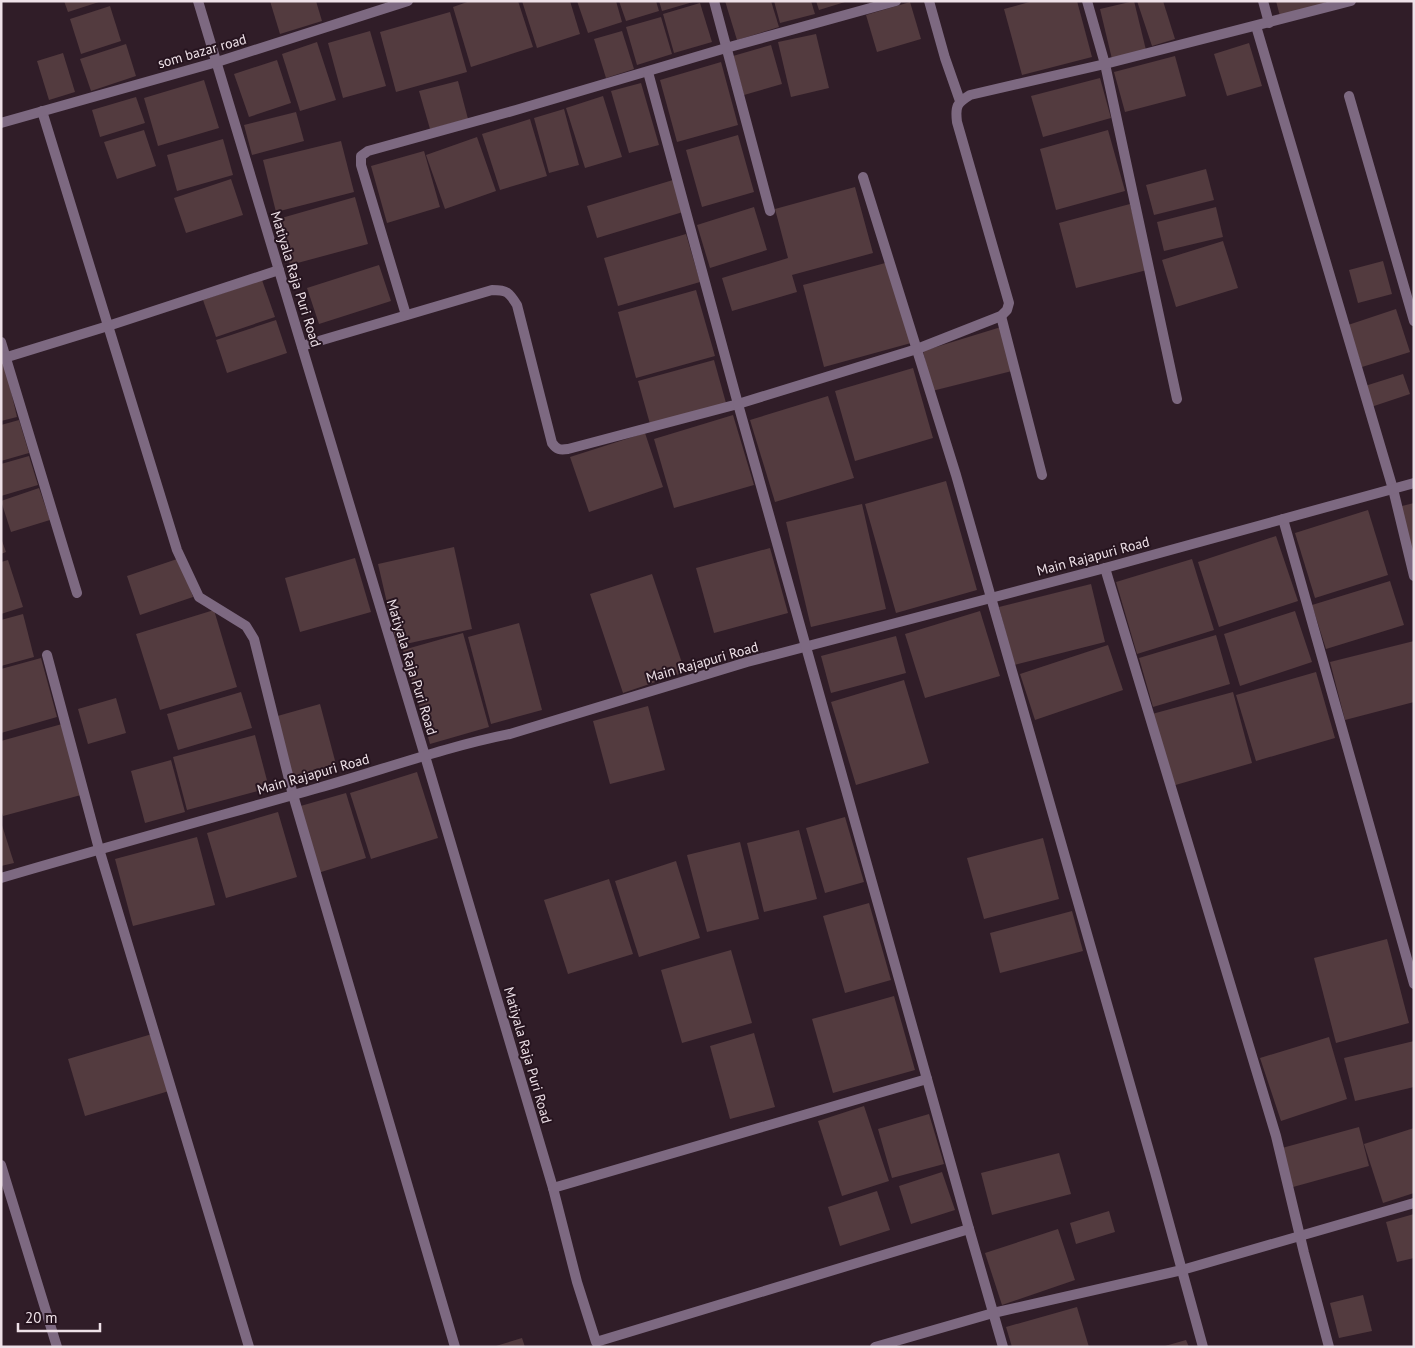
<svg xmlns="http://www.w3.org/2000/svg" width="1415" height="1348" viewBox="0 0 1415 1348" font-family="'PT Sans',sans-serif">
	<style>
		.building { fill: #533b3f }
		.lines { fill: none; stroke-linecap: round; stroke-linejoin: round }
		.minor { stroke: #7d6981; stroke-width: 10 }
		.labels { text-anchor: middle; stroke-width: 4; stroke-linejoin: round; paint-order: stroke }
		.street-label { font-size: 14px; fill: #eee1e8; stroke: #26141f }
	</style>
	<rect width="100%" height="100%" fill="#301d28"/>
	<g class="building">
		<path d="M64 1H99V2L68 12Z"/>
		<path d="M270 1H316L322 21 280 34Z"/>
		<path d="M470 1H518L533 47 471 67 453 7Z"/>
		<path d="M522 1H570L580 34 537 48Z"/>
		<path d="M577 1H616L622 22 588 33Z"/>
		<path d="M619 1H656L659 11 626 21Z"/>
		<path d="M659 1H693V2L662 11Z"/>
		<path d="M725 1H771L779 27 737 40Z"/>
		<path d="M774 1H811L815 14 780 23Z"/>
		<path d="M816 1H845V2L819 10Z"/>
		<path d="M1033 1H1077L1092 57 1022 75 1004 9Z"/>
		<path d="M1134 1 1146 50 1112 59 1100 9Z"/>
		<path d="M1137 1H1163L1175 39 1152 46Z"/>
		<path d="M1276 1H1325L1327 7 1281 20Z"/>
		<path d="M910 2 921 39 877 52 866 15Z"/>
		<path d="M700 3 712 42 674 53 663 14Z"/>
		<path d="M110 6 121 41 81 54 70 19Z"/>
		<path d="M450 12 467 72 396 92 380 32Z"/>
		<path d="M661 17 672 54 637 65 626 27Z"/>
		<path d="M370 31 386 86 343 98 328 43Z"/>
		<path d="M622 31 634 69 606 78 594 39Z"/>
		<path d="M816 34 829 88 791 97 778 42Z"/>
		<path d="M317 42 336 100 300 111 282 54Z"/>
		<path d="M1249 43 1262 86 1227 96 1214 54Z"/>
		<path d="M126 44 136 76 91 91 80 59Z"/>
		<path d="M771 45 782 84 744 95 733 56Z"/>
		<path d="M63 53 75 92 49 100 37 61Z"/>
		<path d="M1175 56 1186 96 1125 112 1114 72Z"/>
		<path d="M277 60 291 103 249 117 234 74Z"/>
		<path d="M721 62 738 125 677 142 660 80Z"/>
		<path d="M1100 78 1111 118 1043 137 1031 96Z"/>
		<path d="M204 80 219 128 158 146 144 98Z"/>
		<path d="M458 81 468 119 430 129 419 91Z"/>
		<path d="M641 83 659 145 629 153 611 91Z"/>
		<path d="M603 96 622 157 585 168 566 108Z"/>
		<path d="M136 97 145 123 100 137 92 110Z"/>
		<path d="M564 109 579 165 549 173 534 118Z"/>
		<path d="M296 112 304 141 252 155 244 125Z"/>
		<path d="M530 119 547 176 500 190 482 134Z"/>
		<path d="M144 130 156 166 117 179 104 142Z"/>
		<path d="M1108 130 1125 191 1056 210 1040 149Z"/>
		<path d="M738 135 754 192 702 207 686 150Z"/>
		<path d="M477 137 496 191 445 209 426 155Z"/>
		<path d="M223 139 233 175 177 191 167 155Z"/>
		<path d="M341 141 354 192 276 212 263 160Z"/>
		<path d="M424 151 440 207 387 223 371 166Z"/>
		<path d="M1206 169 1214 200 1154 215 1146 185Z"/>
		<path d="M231 179 243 215 186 233 174 198Z"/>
		<path d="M673 180 683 212 597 238 587 206Z"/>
		<path d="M855 187 873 253 792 275 797 292 732 311 722 278 788 258 775 209Z"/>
		<path d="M355 197 368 244 290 265 278 219Z"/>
		<path d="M1130 204 1147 270 1076 288 1059 223Z"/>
		<path d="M754 207 767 250 710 268 697 225Z"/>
		<path d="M1216 207 1223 237 1164 251 1157 222Z"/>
		<path d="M686 234 700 282 618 306 604 258Z"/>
		<path d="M1223 241 1238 288 1176 307 1162 260Z"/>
		<path d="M1383 261 1392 294 1358 303 1349 270Z"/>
		<path d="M889 262 911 343 824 367 803 285Z"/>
		<path d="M379 265 391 301 319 324 307 288Z"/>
		<path d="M262 280 275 317 216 337 203 300Z"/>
		<path d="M696 290 715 356 636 378 618 312Z"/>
		<path d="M1396 309 1410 352 1362 367 1348 325Z"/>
		<path d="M276 320 287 353 227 373 216 340Z"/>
		<path d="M1001 327 1012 371 932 391 923 351Z"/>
		<path d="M714 360 726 403 650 424 638 381Z"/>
		<path d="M4 361 17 417 1 421V362Z"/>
		<path d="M913 368 933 438 855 461 835 391Z"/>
		<path d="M1403 374 1410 394 1371 407 1365 386Z"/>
		<path d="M828 396 854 478 775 502 750 420Z"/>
		<path d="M733 415 754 485 674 508 654 439Z"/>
		<path d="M19 420 29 453 1 461V425Z"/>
		<path d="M645 433 663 487 589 512 570 457Z"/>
		<path d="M29 456 38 485 1 496V464Z"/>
		<path d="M946 481 977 590 896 613 865 504Z"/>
		<path d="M39 488 50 520 11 532 1 501Z"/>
		<path d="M1414 503V566L1398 507Z"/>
		<path d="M862 504 886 609 811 627 786 522Z"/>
		<path d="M1368 510 1388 575 1315 598 1295 533Z"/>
		<path d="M1276 536 1298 601 1219 627 1198 562Z"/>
		<path d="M1 538 6 552 1 554Z"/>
		<path d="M454 547 472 629 397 646 378 564Z"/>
		<path d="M770 548 788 613 714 633 696 568Z"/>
		<path d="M180 558 193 597 140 615 127 576Z"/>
		<path d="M355 558 371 612 300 632 285 578Z"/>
		<path d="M1192 559 1214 630 1137 654 1116 582Z"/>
		<path d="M8 560 23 607 1 614V562Z"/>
		<path d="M652 574 685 672 623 693 590 594Z"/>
		<path d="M1390 581 1404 625 1326 649 1312 605Z"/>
		<path d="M1091 584 1105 642 1014 665 999 607Z"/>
		<path d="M214 610 237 687 160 710 136 634Z"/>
		<path d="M980 611 1000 676 925 698 905 634Z"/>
		<path d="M1295 611 1312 662 1240 686 1224 634Z"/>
		<path d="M23 614 34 657 1 666V620Z"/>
		<path d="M519 623 542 710 491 724 468 637Z"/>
		<path d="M463 633 489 727 430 744 403 650Z"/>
		<path d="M1216 635 1230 684 1153 707 1139 658Z"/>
		<path d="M896 636 906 673 831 693 821 656Z"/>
		<path d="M1414 641V702L1345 720 1330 662Z"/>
		<path d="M1108 645 1123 690 1035 720 1020 674Z"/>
		<path d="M41 658 57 717 1 733V669Z"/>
		<path d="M1316 672 1335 738 1256 761 1236 695Z"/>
		<path d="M904 680 929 763 856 785 831 702Z"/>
		<path d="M241 692 252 728 178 750 167 714Z"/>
		<path d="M1233 692 1252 763 1172 786 1152 714Z"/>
		<path d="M116 698 126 733 88 744 78 709Z"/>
		<path d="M320 704 338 772 293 785 274 717Z"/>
		<path d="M648 706 665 770 610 784 593 721Z"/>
		<path d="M62 724 81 795 3 816 1 809V741Z"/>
		<path d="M255 735 269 788 187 810 173 757Z"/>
		<path d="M171 760 185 812 145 823 131 771Z"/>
		<path d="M417 772 438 838 371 859 350 793Z"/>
		<path d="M346 793 366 858 318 873 297 807Z"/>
		<path d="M278 812 297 877 226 898 207 833Z"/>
		<path d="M845 817 864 882 825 893 806 828Z"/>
		<path d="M1 822 14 863 1 866Z"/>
		<path d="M799 830 817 899 764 912 747 843Z"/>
		<path d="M197 837 215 905 133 926 115 859Z"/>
		<path d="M1043 838 1059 899 984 919 967 858Z"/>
		<path d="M740 842 759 919 707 932 687 855Z"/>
		<path d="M676 861 700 938 639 957 615 881Z"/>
		<path d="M609 879 633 954 568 974 544 900Z"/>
		<path d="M869 903 891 980 845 993 823 916Z"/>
		<path d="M1072 911 1083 951 1000 973 990 933Z"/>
		<path d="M1387 939 1409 1023 1336 1043 1314 958Z"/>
		<path d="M731 950 752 1023 682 1043 661 970Z"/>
		<path d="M894 996 915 1070 833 1093 812 1019Z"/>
		<path d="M754 1033 775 1107 730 1119 710 1046Z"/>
		<path d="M152 1034 169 1091 85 1116 68 1059Z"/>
		<path d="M1329 1037 1347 1099 1281 1121 1260 1058Z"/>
		<path d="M1414 1041V1087L1355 1101 1344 1058Z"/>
		<path d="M864 1106 889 1181 842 1196 818 1121Z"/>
		<path d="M929 1114 944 1164 892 1178 878 1129Z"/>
		<path d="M1359 1127 1369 1166 1293 1187 1282 1148Z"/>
		<path d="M1414 1128V1193L1383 1203 1364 1144Z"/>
		<path d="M1059 1153 1071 1194 992 1215 981 1173Z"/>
		<path d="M942 1172 955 1210 911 1224 899 1186Z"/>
		<path d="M877 1191 890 1230 840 1246 828 1207Z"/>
		<path d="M1109 1211 1115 1232 1076 1244 1070 1223Z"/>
		<path d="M1414 1214V1258L1397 1262 1386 1222Z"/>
		<path d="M1058 1229 1075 1280 1002 1305 985 1253Z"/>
		<path d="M1363 1295 1372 1331 1339 1338 1330 1303Z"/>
		<path d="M1077 1307 1089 1347H1012L1006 1327Z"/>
		<path d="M522 1338 525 1347H496V1346Z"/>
		<path d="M1186 1340 1189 1347H1166L1165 1346Z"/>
	</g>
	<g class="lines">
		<g class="minor">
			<path d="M198 1 425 756 553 1188 577 1282 596 1342 969 1229"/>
			<path d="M714 1 770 211"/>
			<path d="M929 1 945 58 960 101"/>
			<path d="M1087 1 1105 64 1177 399"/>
			<path d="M1263 1 1269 23"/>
			<path d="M1256 26 1393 489 1414 576"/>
			<path d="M1349 96 1414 321"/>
			<path d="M42 111 177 550 199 597 246 626 254 639 293 795 455 1347"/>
			<path d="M1 123 217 62 408 1"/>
			<path d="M863 177 956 475 1155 1172 1203 1347"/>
			<path d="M406 315 361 165V156L368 151 516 110 726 48 896 1"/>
			<path d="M1001 316 1042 475"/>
			<path d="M1 342 77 593"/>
			<path d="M302 346 492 290C507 290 509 292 517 305L552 443C557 450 560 450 568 449L738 404 648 72"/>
			<path d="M1 359 108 326 279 270"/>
			<path d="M1283 519 1414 984"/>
			<path d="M1105 568 1276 1136 1304 1253 1329 1347"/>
			<path d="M47 655 99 849 249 1347"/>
			<path d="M1 878C106 847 212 818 318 788 382 770 445 747 510 734L747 662 1105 568 1414 483"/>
			<path d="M1 1165 57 1347"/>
			<path d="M553 1188 927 1079"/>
			<path d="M875 1347 993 1313 1182 1270 1414 1203"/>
			<path d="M1003 1347 969 1229 738 404 917 349 1001 316 1007 310 1009 303 957 122C955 106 957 103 970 95L1105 64 1351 1"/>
		</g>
	</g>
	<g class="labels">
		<g class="street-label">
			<text transform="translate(202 51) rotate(-16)" y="5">som bazar road</text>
			<text transform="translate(296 279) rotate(73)" y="5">Matiyala Raja Puri Road</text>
			<text transform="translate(1093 556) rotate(-15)" y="5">Main Rajapuri Road</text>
			<text transform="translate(702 662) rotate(-16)" y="5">Main Rajapuri Road</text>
			<text transform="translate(412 667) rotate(73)" y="5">Matiyala Raja Puri Road</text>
			<text transform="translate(313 774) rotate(-16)" y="5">Main Rajapuri Road</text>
			<text transform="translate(528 1055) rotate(74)" y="5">Matiyala Raja Puri Road</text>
		</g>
	</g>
	<rect width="1415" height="1348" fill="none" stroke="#eee1e8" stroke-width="5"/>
	<path d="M18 1323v8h82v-8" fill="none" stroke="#eee1e8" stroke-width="2.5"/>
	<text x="25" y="1323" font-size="15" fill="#eee1e8" stroke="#26141f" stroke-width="4" paint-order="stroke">20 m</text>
</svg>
